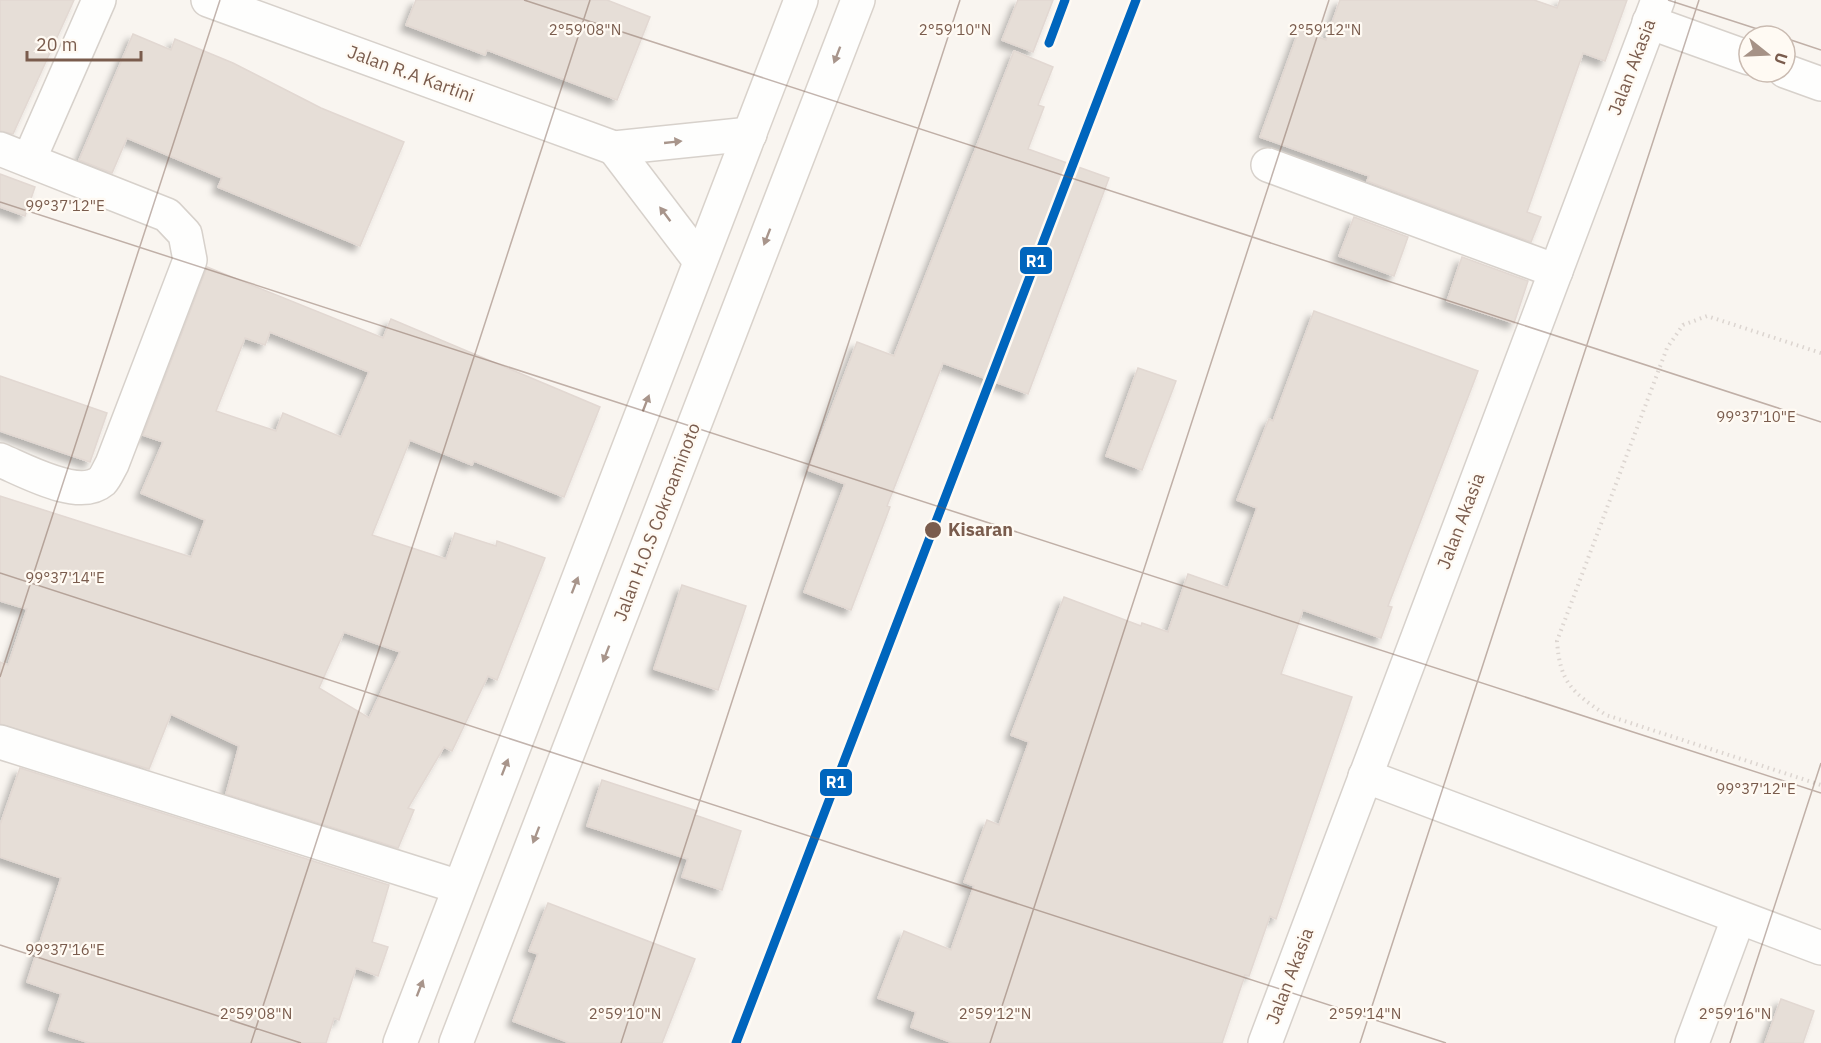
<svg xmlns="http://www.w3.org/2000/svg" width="1821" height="1043" viewBox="0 0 1821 1043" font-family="'IBM Plex Sans',sans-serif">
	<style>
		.building { fill: #e6ded7; stroke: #e2d8d2; stroke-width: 1.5; fill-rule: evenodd; filter: url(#shadow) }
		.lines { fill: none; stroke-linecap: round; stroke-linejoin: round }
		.minor-casing { stroke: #d7d1cb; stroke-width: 36 }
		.tertiary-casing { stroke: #d7d1cb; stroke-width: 36 }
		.secondary-casing { stroke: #d9d2cb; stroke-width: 36 }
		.path { stroke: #dcd5d0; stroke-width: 4; stroke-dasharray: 1.5 4.5; stroke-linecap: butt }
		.minor { stroke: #fefefd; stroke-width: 33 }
		.tertiary { stroke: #fefefd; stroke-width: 33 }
		.secondary { stroke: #fefefd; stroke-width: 33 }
		.rail-1-casing { stroke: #fffaf3; stroke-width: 14 }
		.rail-1 { stroke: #0065bd; stroke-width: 9 }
		.oneway { fill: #a8958b }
		.ticks { fill: none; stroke: #7a5c4d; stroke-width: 1.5; stroke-opacity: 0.45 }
		.stop-dot { fill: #7a5c4d; stroke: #fffaf3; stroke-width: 2 }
		.labels { text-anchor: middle; stroke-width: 4.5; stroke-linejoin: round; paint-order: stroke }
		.street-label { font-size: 18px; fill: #7a5c4d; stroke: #fffaf3 }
		.stop-label { font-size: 18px; font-weight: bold; fill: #7a5c4d; stroke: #fffaf3; text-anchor: start }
		.ticks-label { font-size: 15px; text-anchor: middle; fill: #7a5c4d; stroke: #fffaf3; stroke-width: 4.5; stroke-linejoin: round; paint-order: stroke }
		.line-badge { stroke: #fffaf3; stroke-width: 2 }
		.badge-label { font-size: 16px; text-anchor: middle; font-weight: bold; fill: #fff }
	</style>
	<defs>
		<filter id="shadow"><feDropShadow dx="-5.5" dy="5.5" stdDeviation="3" flood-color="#0004"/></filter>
	</defs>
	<rect width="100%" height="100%" fill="#f9f5f0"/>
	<g class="building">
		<path d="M0 0H74L13 134 0 131Z"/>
		<path d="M416 0H607L650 17 617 100 487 50 485 55 406 25Z"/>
		<path d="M1018 0H1053L1033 52 1002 40Z"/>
		<path d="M1340 0H1534L1557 8 1560 0H1627L1605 61 1583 53 1527 212 1541 217 1531 242 1367 181 1369 176 1260 137 1299 30 1326 40Z"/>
		<path d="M133 34 171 50 175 39 233 63 321 108 404 142 360 246 218 187 222 178 127 138 112 173 79 160Z"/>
		<path d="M1014 51 1053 67 1038 105 1044 107 1028 149 1109 178 1028 394 943 363 887 506 890 507 851 610 804 592 845 484 808 470 857 342 894 356Z"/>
		<path d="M0 174 35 187 25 216 0 207Z"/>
		<path d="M1354 217 1408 237 1394 276 1339 256Z"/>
		<path d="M1462 257 1528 281 1514 323 1447 301Z"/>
		<path d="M207 267 383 338 391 319 600 407 564 497 474 461 472 465 410 440 372 535 446 559 455 533 496 546 497 541 545 558 497 680 488 676 452 751 444 747 408 808 414 810 398 848 226 794 239 746 171 714 149 769 0 724V662L8 665 27 609 0 601V496L191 557 205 520 141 493 163 442 143 435ZM270 332 369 372 341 437 283 413 276 431 216 411 245 338 265 345ZM344 632 400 652 369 718 319 688Z"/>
		<path d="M1314 311 1478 371 1388 606 1392 607 1381 638 1303 610 1281 674 1352 697 1276 919 1270 916 1249 976 1245 975 1222 1043H953L911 1027 916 1012 878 998 904 931 951 950 974 886 964 882 987 820 999 825 1029 742 1011 735 1064 597 1141 626 1142 623 1168 632 1188 574 1228 588 1257 508 1237 500 1269 419 1273 421Z"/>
		<path d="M1138 368 1176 381 1142 470 1106 456Z"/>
		<path d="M0 376 107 413 90 462 0 431Z"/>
		<path d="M682 585 746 606 718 690 654 669Z"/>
		<path d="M20 768 389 885 372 942 388 947 378 976 356 968 339 1020 334 1018 326 1043H90L49 1030 61 994 27 982 61 878 0 857V825Z"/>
		<path d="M602 780 697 811 695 815 741 831 722 890 682 877 688 859 587 826Z"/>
		<path d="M548 903 695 959 662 1043H570L513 1021 538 954 529 951Z"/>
		<path d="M1781 999 1814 1011 1803 1043H1765Z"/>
	</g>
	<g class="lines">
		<g class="minor-casing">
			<g id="minor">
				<path d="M1649 22 1749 58"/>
				<path d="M1785 71 1821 84"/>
				<path d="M0 149 167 215 185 234 190 260 112 464C109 469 106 477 102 481 79 501 24 470 0 460"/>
				<path d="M29 160 99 0"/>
				<path d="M1268 165 1556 271"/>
				<path d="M0 742 459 887"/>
				<path d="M1365 776 1821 948"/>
				<path d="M1265 1043 1658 0"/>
				<path d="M1692 1043 1738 919"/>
			</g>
		</g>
		<g class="tertiary-casing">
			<g id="tertiary">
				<path d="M208 0 614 148 750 134"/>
				<path d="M614 148 700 261"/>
			</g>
		</g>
		<g class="secondary-casing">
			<g id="secondary">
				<path d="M400 1043 801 0"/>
				<path d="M456 1043 858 0"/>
			</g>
		</g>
		<path class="path" d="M1821 353 1707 316 1683 325 1667 348 1557 641C1560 683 1572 692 1606 715L1821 785"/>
		<use href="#minor" class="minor"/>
		<use href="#tertiary" class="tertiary"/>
		<use href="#secondary" class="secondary"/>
		<g class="rail-1-casing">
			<g id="rail-1">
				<path d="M1049 43 1065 0"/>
				<path d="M736 1043 1136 0"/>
			</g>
		</g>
		<use href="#rail-1" class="rail-1"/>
	</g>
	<defs><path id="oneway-solid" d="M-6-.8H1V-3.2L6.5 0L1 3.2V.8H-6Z" transform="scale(1.5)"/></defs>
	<g class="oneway">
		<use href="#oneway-solid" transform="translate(837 55) rotate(111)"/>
		<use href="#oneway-solid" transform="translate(673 142) rotate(-6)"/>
		<use href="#oneway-solid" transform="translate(665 214) rotate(-127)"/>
		<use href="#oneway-solid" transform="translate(767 237) rotate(111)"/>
		<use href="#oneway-solid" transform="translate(646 403) rotate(-69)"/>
		<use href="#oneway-solid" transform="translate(575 585) rotate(-69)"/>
		<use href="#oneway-solid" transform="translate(606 654) rotate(111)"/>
		<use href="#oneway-solid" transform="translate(505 767) rotate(-69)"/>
		<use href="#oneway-solid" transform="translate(536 835) rotate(111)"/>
		<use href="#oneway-solid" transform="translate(420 988) rotate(-69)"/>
	</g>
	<path class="ticks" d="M524 0 1821 422M1668 0 1779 36M1785 38 1821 50M0 202 1821 793M0 573 1446 1043M0 677 220 0M0 945 301 1043M251 1043 590 0M621 1043 960 0M990 1043 1329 0M1360 1043 1699 0M1730 1043 1821 763"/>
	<circle class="stop-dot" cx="933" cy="530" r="9"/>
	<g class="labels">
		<g class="street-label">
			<text transform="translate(1632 67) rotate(-69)" y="6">Jalan Akasia</text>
			<text transform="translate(411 74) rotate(20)" y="6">Jalan R.A Kartini</text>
			<text transform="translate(1461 521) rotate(-69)" y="6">Jalan Akasia</text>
			<text transform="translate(657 522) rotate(-69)" y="6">Jalan H.O.S Cokroaminoto</text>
			<text transform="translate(1290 976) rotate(-69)" y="6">Jalan Akasia</text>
		</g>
		<g class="stop-label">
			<text x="948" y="536">Kisaran</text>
		</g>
	</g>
	<g class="ticks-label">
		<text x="585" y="35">2°59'08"N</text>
		<text x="955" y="35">2°59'10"N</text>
		<text x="1325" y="35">2°59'12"N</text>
		<text x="65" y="211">99°37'12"E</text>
		<text x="1756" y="422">99°37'10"E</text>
		<text x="65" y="583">99°37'14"E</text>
		<text x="1756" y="794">99°37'12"E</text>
		<text x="65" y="955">99°37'16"E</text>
		<text x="256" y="1019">2°59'08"N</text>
		<text x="1365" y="1019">2°59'14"N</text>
		<text x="1735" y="1019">2°59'16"N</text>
		<text x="625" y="1019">2°59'10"N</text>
		<text x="995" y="1019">2°59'12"N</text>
	</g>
	<g class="line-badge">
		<rect x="1019" y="246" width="34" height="29" rx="6" fill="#0065bd"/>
		<rect x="819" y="768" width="34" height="29" rx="6" fill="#0065bd"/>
	</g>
	<g class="badge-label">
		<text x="1036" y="267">R1</text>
		<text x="836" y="788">R1</text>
	</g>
	<g transform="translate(1767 54) rotate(108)"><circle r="28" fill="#fffaf3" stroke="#cabbb1" stroke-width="1.5"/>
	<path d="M0-4.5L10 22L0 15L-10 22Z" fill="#a69286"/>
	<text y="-9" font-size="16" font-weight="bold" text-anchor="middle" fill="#7a5c4d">U</text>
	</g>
	<path d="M27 51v9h114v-9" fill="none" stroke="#7a5c4d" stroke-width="3"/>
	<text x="36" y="51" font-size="18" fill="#7a5c4d" stroke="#fffaf3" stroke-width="4.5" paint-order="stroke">20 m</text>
</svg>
